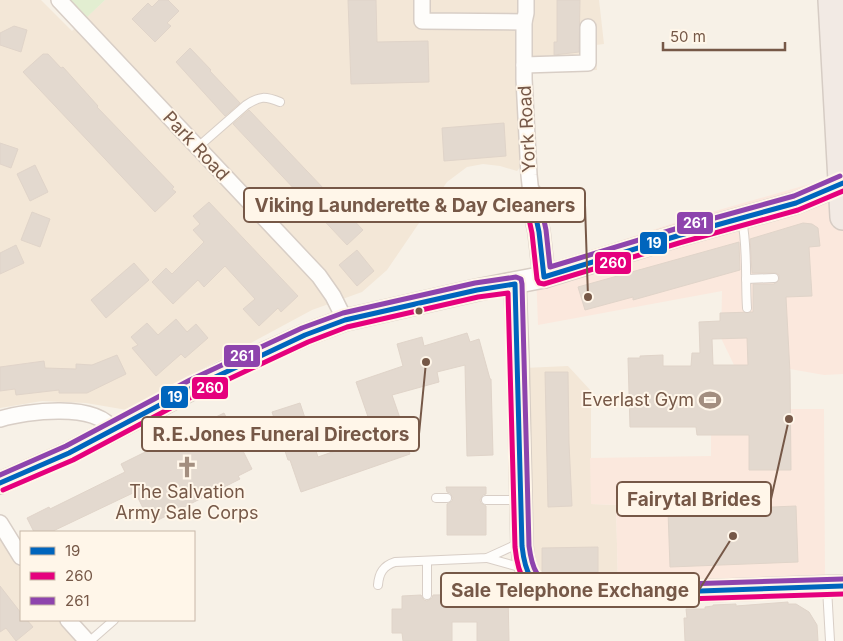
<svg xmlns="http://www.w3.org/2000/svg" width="843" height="641" viewBox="0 0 843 641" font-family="Inter,sans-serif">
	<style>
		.residential { fill: #f3e7d7 }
		.commercial { fill: #fbe8dd }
		.green { fill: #e2eed1 }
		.building { fill: #e3d9cf; stroke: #e0d4c9; fill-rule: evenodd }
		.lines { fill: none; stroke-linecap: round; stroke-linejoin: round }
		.service-casing { stroke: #d8cec6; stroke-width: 10 }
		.minor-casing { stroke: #d8cec6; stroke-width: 18 }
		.secondary-casing { stroke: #d7cdc4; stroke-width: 24 }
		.trunk-casing { stroke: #d6ccc4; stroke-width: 28 }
		.service { stroke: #fefdfb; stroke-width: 8 }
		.minor { stroke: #fefdfb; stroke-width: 15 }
		.secondary { stroke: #fefdfb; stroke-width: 21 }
		.trunk { stroke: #f2eae4; stroke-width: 25 }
		.bus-1-casing { stroke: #fff6e9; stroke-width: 9 }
		.bus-2-casing { stroke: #fff6e9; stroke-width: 9 }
		.bus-3-casing { stroke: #fff6e9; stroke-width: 9 }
		.bus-1 { stroke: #0065bd; stroke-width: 5 }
		.bus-2 { stroke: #e5007d; stroke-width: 5 }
		.bus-3 { stroke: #8e44ad; stroke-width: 5 }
		.bus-dot { fill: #765847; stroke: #fff6e9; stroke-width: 2 }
		.labels { text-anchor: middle; stroke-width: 4; stroke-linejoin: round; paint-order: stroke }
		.street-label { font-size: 18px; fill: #765847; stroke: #fff6e9 }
		.poi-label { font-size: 18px; fill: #765847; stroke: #fff6e9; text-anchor: end }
		.leader { fill: none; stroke: #765847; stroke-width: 2 }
		.callout-dot { fill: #765847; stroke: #fff6e9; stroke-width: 2 }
		.callout { fill: #fff6e9; stroke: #765847; stroke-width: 2 }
		.callout-label { font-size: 19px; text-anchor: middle; font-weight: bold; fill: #765847 }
		.line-badge { stroke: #fff6e9; stroke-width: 2 }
		.badge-label { font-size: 14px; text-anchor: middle; font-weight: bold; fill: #fff }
	</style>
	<rect width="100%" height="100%" fill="#f7f1e7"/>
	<g class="residential">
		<path d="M0 0H41L72 31 105 0H599L604 44 596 45 597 70 517 72 521 166 517 171 500 166 483 164 467 167 447 182 387 270 362 292 312 310 127 410 86 403 42 401 0 408Z"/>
		<path d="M568 366 591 391V504L616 505 618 585 572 588 547 584 529 568 524 368Z"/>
		<path d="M0 537 21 569V620H59L78 641H0Z"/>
	</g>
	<g class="commercial">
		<path d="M843 0V374L824 375 790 369 734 365 721 338 722 291 538 325 536 272 553 261 564 259 677 222 841 175Z"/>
		<path d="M739 409H824L825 580 641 579 633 585H618L616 505 591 504 590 458 711 456V435H729Z"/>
	</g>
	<path class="green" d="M67 0H105L85 19Z"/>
	<g class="building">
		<path d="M159 0H168L179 11 167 23 171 26 155 42 132 19 148 3 152 7Z"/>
		<path d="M348 0H376L377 42 428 41 429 82 351 84Z"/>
		<path d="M557 0H580L579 52 554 55V42H557Z"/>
		<path d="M14 26 27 30 21 52 0 45V33Z"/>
		<path d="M190 48 211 70 210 71 240 103 225 116 176 62Z"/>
		<path d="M43 54H48L61 68 63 67 98 106 97 107 174 187 172 189 176 192 155 212 23 72Z"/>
		<path d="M249 110 363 230 347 245 233 124Z"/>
		<path d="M504 123 506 156 444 161 442 128Z"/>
		<path d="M0 143 18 149 11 168 0 164Z"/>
		<path d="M35 165 48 192 30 201 17 174Z"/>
		<path d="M209 202 298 296 281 312 278 308 259 326 243 309 255 299 225 266 204 287 198 280 173 304 152 282 166 268 172 274 204 242 193 230 200 224 193 216Z"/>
		<path d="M32 212 50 219 40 247 21 240Z"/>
		<path d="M803 223 812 224 818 228 820 246 809 247 812 296 786 297 790 373 791 470H749V435H697L696 427H630L628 358H640V356L663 355V366H691L692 353H700L699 322 720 321V313L753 312V284H774L779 280V275L776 273H752L750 239ZM747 338 748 365H713L712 339Z"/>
		<path d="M739 242 740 270 633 300V297L585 310 578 287Z"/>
		<path d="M16 245 24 263 0 274V253Z"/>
		<path d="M357 250 374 271 357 286 339 265Z"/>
		<path d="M134 263 149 280 106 318 91 300Z"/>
		<path d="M176 319 187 332 196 324 208 338 185 358 181 354 156 376 132 348 138 345 131 337 147 323 158 335Z"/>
		<path d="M467 333 470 342 479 339 490 379H491L493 455 467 456 465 365 437 372 439 382 392 395 401 421 398 422 410 454 301 492 290 460H288L272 412 300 403 318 457 375 437 356 382 403 366 397 344 422 337 424 346Z"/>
		<path d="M117 355 126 374 87 393H59V390L16 395 15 389 0 391V367L44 361 45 368 76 369V364L92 365Z"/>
		<path d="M545 372H568L569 443 572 506 548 507Z"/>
		<path d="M224 413 252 469 238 476 240 479 154 522 150 515 147 516 135 492 51 532H34L27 518 49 507 50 509 125 472 121 464Z"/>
		<path d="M446 487H486V494L483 495 480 500 481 503 486 506V535H447V504L452 501 453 498 450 493 447 492Z"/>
		<path d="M732 492H749V508L796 506 798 562 670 567 668 511 732 508Z"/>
		<path d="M598 547V572L542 573V548Z"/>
		<path d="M0 586 21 613V620H27L33 627 16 641 6 628 0 632Z"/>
		<path d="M508 594 509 641H477V622H452V641H403L402 633H392V609H402V596L421 595 424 600 427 601 432 598 433 595Z"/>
		<path d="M788 602V604H796L809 612 817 625 818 641H685L684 618H687L686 609H705V607L713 606V605L736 604V606Z"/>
	</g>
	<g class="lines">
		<g class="service-casing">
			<g id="service">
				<path d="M198 147 246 105C260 96 265 96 280 102"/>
				<path d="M742 220C748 249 745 278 747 308"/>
				<path d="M746 279 774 278"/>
				<path d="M436 498H447"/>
				<path d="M486 500H519"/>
				<path d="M487 558 523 568"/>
				<path d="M427 561V595"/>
				<path d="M378 585C379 573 383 566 395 562L487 558 513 546H520"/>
				<path d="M827 588 830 641"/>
				<path d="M90 641 114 620"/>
			</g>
		</g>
		<g class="minor-casing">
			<g id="minor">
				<path d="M59 0 319 276 333 296 345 320"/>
				<path d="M422 0V21L524 22"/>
				<path d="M526 0V13L524 22V79L529 175 531 194"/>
				<path d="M524 65 588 63V27"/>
				<path d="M0 419C27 411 96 402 113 430"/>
				<path d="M0 523 21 557"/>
				<path d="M68 620 87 641"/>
			</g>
		</g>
		<g class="secondary-casing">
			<g id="secondary">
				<path d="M531 194 539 232 544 277"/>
				<path d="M515 284 518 360 522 546C524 573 531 589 558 596L843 586"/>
				<path d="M0 483 69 453 230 369 305 335 345 320 477 290 544 277 677 236 796 203 842 184"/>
			</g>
		</g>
		<g class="trunk-casing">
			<path id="trunk" d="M831 0 843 217"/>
		</g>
		<use href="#service" class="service"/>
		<use href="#minor" class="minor"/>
		<use href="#secondary" class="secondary"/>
		<use href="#trunk" class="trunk"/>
		<g class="bus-1-casing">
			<g id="bus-1">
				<path d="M531 194 539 232 544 277 677 236 796 203 843 183"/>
				<path d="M0 483 69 453 194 387 305 335 345 320 477 290 515 284 522 546C525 573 531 587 558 596L843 586"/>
			</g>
		</g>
		<g class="bus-2-casing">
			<g id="bus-2">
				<path d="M524 196 532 233 537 279 539 283 544 284 679 243 798 210 843 191"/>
				<path d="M3 490 73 460 197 394 308 342 347 327 478 297 508 293 515 547C518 577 526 595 558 603L843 594"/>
			</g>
		</g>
		<g class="bus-3-casing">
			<g id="bus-3">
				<path d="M538 192 546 230 550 267 675 229 794 196 840 176"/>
				<path d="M0 475 66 446 190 380 302 328 343 313 475 283 516 277 521 279 522 284 529 546C532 568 536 581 559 588L843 579"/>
			</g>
		</g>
		<use href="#bus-1" class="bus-1"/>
		<use href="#bus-2" class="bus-2"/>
		<use href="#bus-3" class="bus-3"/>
	</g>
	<defs>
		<g id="stadium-bare" transform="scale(1.725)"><path d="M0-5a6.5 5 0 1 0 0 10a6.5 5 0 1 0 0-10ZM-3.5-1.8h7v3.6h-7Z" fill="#a38e7f" stroke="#fff6e9" stroke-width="2.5" paint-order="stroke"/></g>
		<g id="church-bare" transform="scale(1.725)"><path d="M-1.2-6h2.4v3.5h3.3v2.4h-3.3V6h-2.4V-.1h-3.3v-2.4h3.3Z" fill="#a38e7f" stroke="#fff6e9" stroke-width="2.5" paint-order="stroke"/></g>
	</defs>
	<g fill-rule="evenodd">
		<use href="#stadium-bare" x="710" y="400"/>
		<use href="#church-bare" x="187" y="467"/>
	</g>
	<circle class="bus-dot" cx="419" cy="311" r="4.5"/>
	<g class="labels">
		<g class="street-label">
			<text transform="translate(527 129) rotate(-93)" y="6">York Road</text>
			<text transform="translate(196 146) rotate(47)" y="6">Park Road</text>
		</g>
		<g class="poi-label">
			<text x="694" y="406">Everlast Gym</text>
			<text x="187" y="498" text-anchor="middle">The Salvation<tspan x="187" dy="21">Army Sale Corps</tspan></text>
		</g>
	</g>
	<path class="leader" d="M588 297L585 205M426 362L419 434M789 419L771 499M733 536L699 590"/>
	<g class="callout-dot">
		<circle cx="588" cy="297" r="5"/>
		<circle cx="426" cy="362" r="5"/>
		<circle cx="789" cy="419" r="5"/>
		<circle cx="733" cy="536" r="5"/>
	</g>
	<g class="callout">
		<rect x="244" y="188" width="341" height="34" rx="5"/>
		<rect x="142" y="417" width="277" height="34" rx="5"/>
		<rect x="617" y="482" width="154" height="34" rx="5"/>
		<rect x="441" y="573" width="258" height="34" rx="5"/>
	</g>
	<g class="callout-label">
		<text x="415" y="212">Viking Launderette &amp; Day Cleaners</text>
		<text x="281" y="441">R.E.Jones Funeral Directors</text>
		<text x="694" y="506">Fairytal Brides</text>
		<text x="570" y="597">Sale Telephone Exchange</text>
	</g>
	<g class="line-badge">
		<rect x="676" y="211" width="38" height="24" rx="5" fill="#8e44ad"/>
		<rect x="639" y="231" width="29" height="24" rx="5" fill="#0065bd"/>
		<rect x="594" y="251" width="38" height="24" rx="5" fill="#e5007d"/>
		<rect x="223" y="344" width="38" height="24" rx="5" fill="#8e44ad"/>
		<rect x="191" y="376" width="38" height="24" rx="5" fill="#e5007d"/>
		<rect x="160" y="385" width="29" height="24" rx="5" fill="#0065bd"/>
	</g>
	<g class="badge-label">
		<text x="695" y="228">261</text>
		<text x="654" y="248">19</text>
		<text x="613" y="268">260</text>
		<text x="242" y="361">261</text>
		<text x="210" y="393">260</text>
		<text x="175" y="402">19</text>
	</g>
	<rect x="20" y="531" width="175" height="90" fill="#fff6e9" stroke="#c8b7a8"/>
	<rect x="30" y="547" width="25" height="8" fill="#0065bd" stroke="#c8b7a8"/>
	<text x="65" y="556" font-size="15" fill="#765847">19</text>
	<rect x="30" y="572" width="25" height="8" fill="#e5007d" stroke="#c8b7a8"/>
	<text x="65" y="581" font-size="15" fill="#765847">260</text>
	<rect x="30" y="597" width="25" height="8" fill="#8e44ad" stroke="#c8b7a8"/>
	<text x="65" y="606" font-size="15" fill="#765847">261</text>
	<path d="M663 42v8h122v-8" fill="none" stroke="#765847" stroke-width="2.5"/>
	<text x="670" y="42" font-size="15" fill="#765847" stroke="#fff6e9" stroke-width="4" paint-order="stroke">50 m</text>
</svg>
